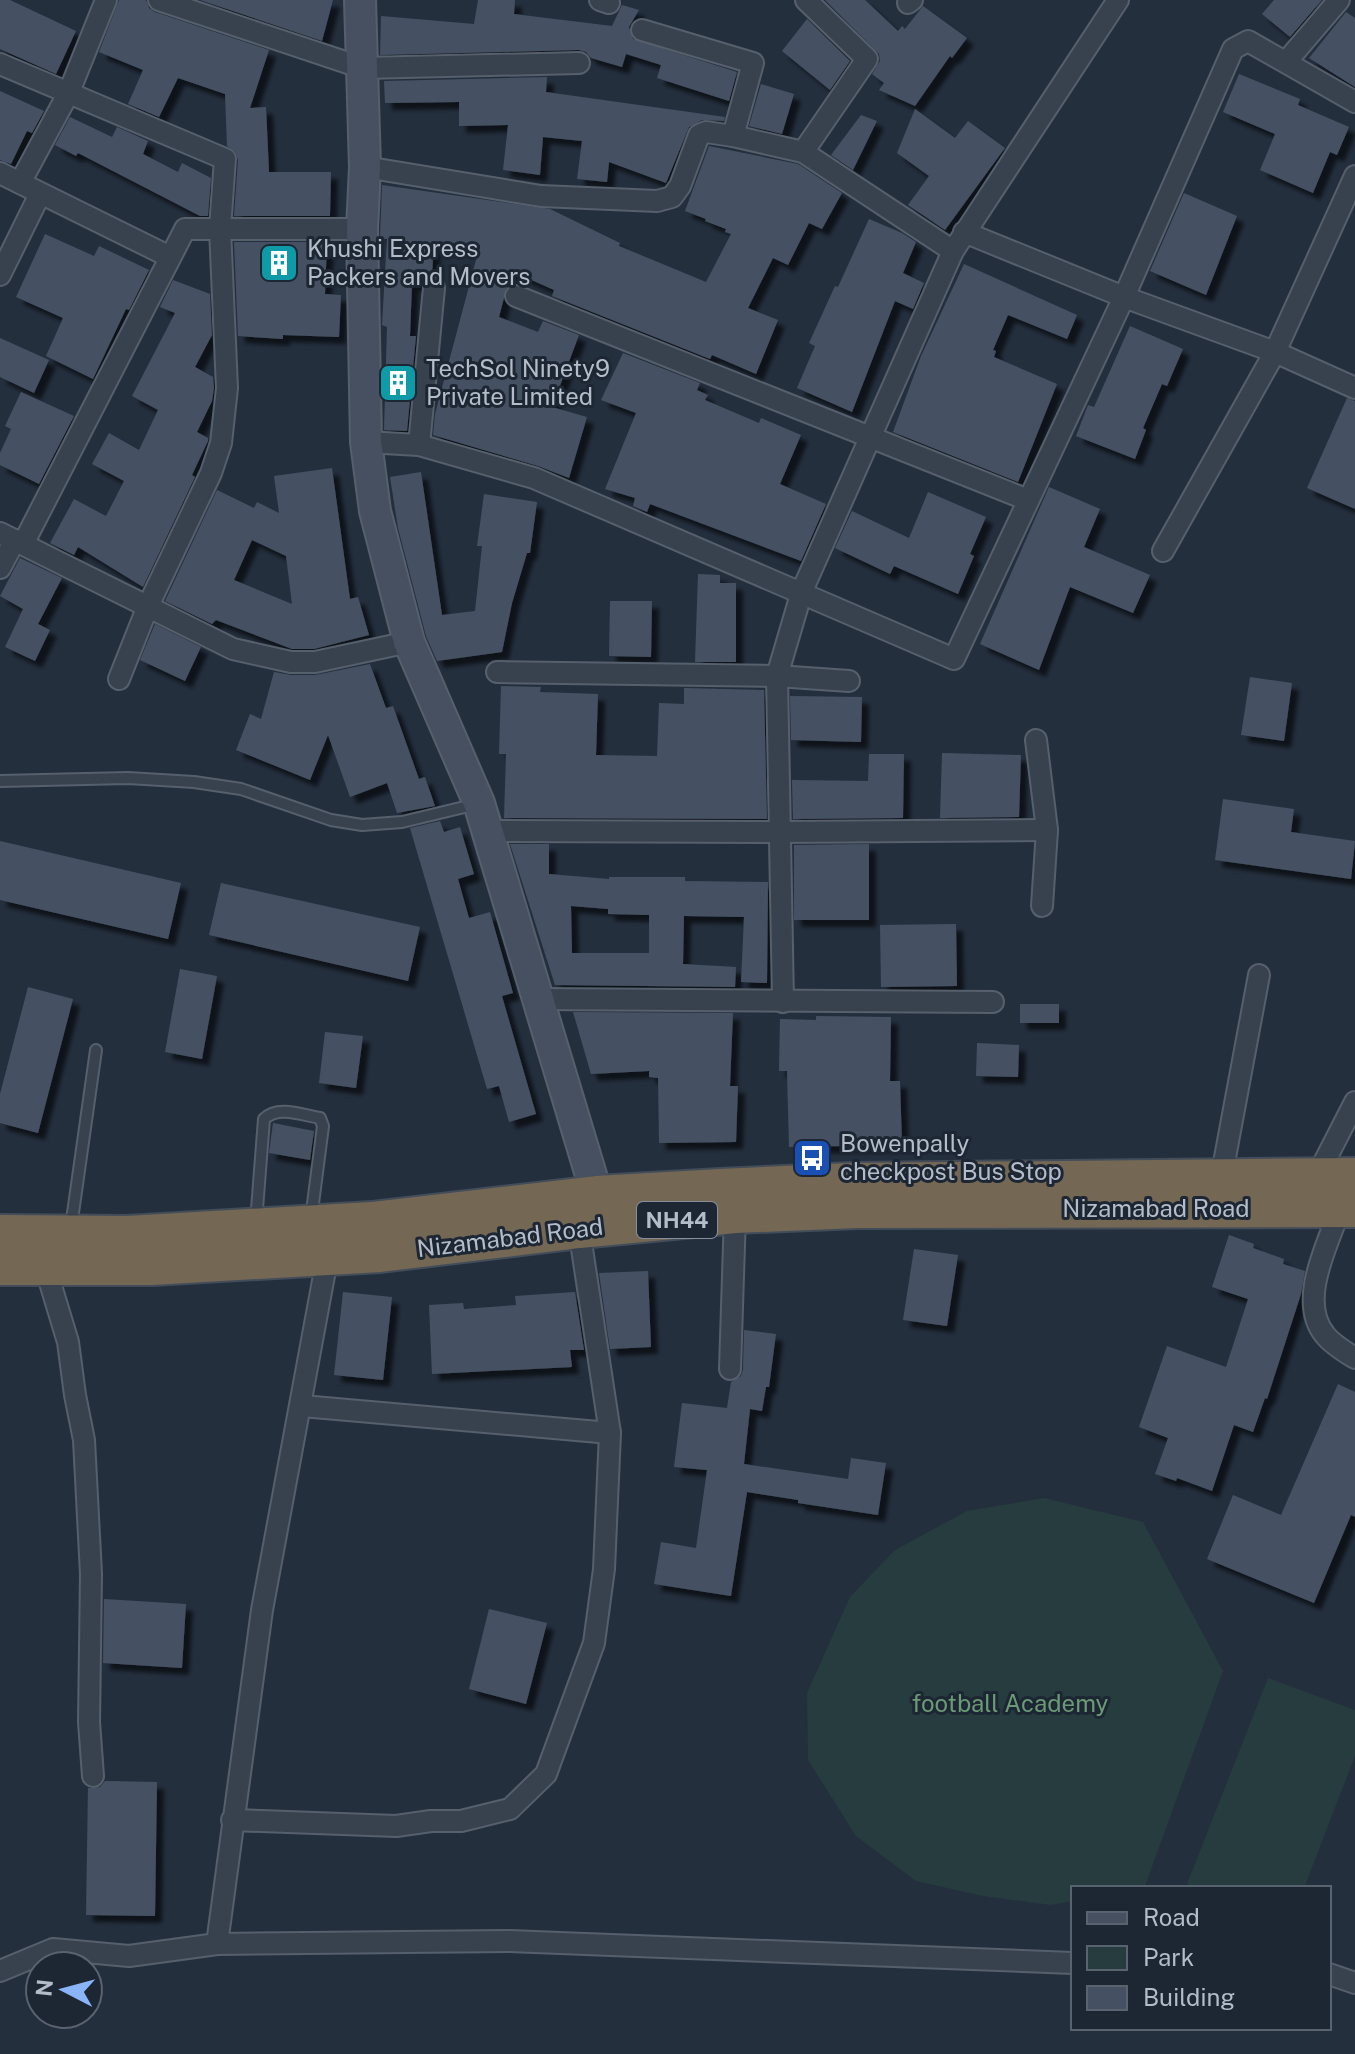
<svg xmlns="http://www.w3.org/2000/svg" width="1355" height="2054" viewBox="0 0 1355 2054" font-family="'Public Sans',sans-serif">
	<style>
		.green { fill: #263c3f }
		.building { fill: #455162; fill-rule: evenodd; filter: url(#shadow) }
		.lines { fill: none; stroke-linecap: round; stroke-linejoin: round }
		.lane-casing { stroke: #565f6c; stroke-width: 14 }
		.street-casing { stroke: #565f6c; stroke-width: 24 }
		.secondary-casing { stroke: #565f6c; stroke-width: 34 }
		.highway-casing { stroke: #434c59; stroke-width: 42 }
		.lane { stroke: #38414e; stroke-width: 10 }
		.street { stroke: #38414e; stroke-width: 20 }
		.secondary { stroke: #465061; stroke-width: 30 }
		.highway { stroke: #746855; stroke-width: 38 }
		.labels { text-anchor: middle; stroke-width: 6; stroke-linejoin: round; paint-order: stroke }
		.shield { fill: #1d2633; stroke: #878f9c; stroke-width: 2 }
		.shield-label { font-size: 22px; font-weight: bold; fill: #b4bcc9 }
		.poi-label { font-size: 24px; fill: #b4bcc9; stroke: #1d2633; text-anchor: start }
		.street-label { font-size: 24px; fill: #b4bcc9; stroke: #1d2633 }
		.park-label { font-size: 24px; fill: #6b9a76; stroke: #1d2633 }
	</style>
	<defs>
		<filter id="shadow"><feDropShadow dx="7" dy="7" stdDeviation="2" flood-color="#0009"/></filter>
	</defs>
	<rect width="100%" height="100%" fill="#242f3e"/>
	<g class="green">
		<path d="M1044 1498 1143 1522 1223 1671 1145 1886 1073 1888V1901L1051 1905 983 1896 916 1881 856 1836 808 1760 807 1693 850 1597 895 1550 967 1511Z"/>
		<path d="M1268 1678 1355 1710V1756L1304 1888H1198L1187 1884Z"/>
	</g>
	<g class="building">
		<path d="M0 0H10L76 31 56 74 0 49Z"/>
		<path d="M119 0H146L149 8 155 12 269 50 250 108 266 107 269 172H331L330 216H234L238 160 235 152 227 146 225 94 178 78 159 117 128 104 143 70 99 52Z"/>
		<path d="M200 0H333L322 41Z"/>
		<path d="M478 0H515L514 14 612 26 622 5 639 10 629 27 633 39 737 72 729 101 657 78 661 65 626 54 622 67 591 58 586 52 579 50 380 55 381 16 474 24Z"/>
		<path d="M825 0H865L898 31 902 26 905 29 923 6 967 38 952 58 950 56 915 106 879 90 884 83 872 74 880 61 879 54Z"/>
		<path d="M1274 0H1322L1290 37 1262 14Z"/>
		<path d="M1346 12 1355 18V87L1309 58Z"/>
		<path d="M807 19 850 61 830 90 782 51Z"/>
		<path d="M1239 74 1300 99 1298 105 1349 127 1337 155 1330 152 1313 193 1260 170 1275 134 1223 112Z"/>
		<path d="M547 77 546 92 725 117 724 121 702 120 689 127 666 183 609 162 607 182 577 179 582 141 543 137 540 175 503 170 508 125 459 126V102L385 103 384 81Z"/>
		<path d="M761 84 794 94 782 134 749 126Z"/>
		<path d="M0 91 44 111 32 133 27 131 11 164 0 160Z"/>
		<path d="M915 109 955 138 968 121 1005 148 945 230 908 205 929 176 897 153Z"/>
		<path d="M861 115 877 121 853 170 831 155Z"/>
		<path d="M70 117 112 137 117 127 148 141 143 154 178 172 182 163 211 178 208 216H200L78 153 76 156 55 145Z"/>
		<path d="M709 146 798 164 842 193 822 229 809 223 788 265 773 258 748 308 778 320 756 374 712 355 710 359 552 296 554 290 511 271 499 317 538 332 543 321 579 335 552 407 587 417 569 478 538 466 433 435 435 414 480 245 434 242 432 275 424 280 422 285 412 284 410 336H416L407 431 384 430 387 327 382 325 387 239 380 238 382 185 550 209 620 243 619 246 706 282 731 234 725 232 726 229 705 221 706 219 685 211Z"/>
		<path d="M1184 193 1237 216 1206 295 1150 271Z"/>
		<path d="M869 219 902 233 916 242 903 273 924 283 913 309 895 301 852 412 797 388 815 346 809 343 835 286 838 287Z"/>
		<path d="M45 234 94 256 99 246 149 270 129 310 126 309 93 379 46 356 63 318 16 297Z"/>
		<path d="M234 242H327L325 294 341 295 339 337 283 335V339L238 336Z"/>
		<path d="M964 264 1077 315 1067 339 1008 315 993 350 996 351 994 357 1057 384 1018 482 893 432 921 356Z"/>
		<path d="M173 280 210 294 212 335 195 367 213 377 214 388 212 401 197 432 208 438V441L192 475 195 477 143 587 78 547 74 555 50 543 74 499 106 516 124 481 92 464 109 433 139 450 158 410 132 396 175 313 160 307Z"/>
		<path d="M1130 326 1183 349 1167 386 1162 384 1143 428 1146 430 1135 459 1076 436 1088 405 1094 407Z"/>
		<path d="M0 338 49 360 34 393 0 377Z"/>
		<path d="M623 353 700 383 697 390 708 395 705 400 759 423 761 418 801 435 780 484 826 504 801 561 650 504 647 512 633 506 635 498 605 489 636 413 601 400Z"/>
		<path d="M21 392 74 416 39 484 0 465V453L11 429 5 426Z"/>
		<path d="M1347 398 1355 401V509L1307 488Z"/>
		<path d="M332 468 350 599 358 597 369 635 314 649H292L216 620 212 624 165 601 217 490 254 508 257 502 279 513 274 476ZM252 540 286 556 292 604 234 580Z"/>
		<path d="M421 472 442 615 475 611 482 546H477L484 494 537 502 530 553H527L512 603 502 652 437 661 426 636 398 528 390 477Z"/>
		<path d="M1049 487 1100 509 1084 547 1150 575 1133 613 1070 587 1039 670 980 644Z"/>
		<path d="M928 492 986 517 970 554 974 556 958 594 894 566 890 574 835 548 852 511 909 538Z"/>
		<path d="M20 558 62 578 38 624 50 630 35 661 5 647 23 609 0 596Z"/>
		<path d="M698 574 720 575V583H736V662H695Z"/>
		<path d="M610 601H652L651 657 609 656Z"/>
		<path d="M155 624 201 647 185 681 140 660Z"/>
		<path d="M370 664 386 708 393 706 419 779 425 777 435 806 397 813 387 783 350 797 328 735 310 780 236 750 250 714 261 719 274 672 291 675H315Z"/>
		<path d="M1250 677 1292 683 1284 741 1241 735Z"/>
		<path d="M501 686 541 687 540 692 598 694 596 755 657 756 659 703 684 704V688L764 690 767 819 504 818 506 754H499Z"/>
		<path d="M790 696 862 697 861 742 791 740Z"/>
		<path d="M942 753 1021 755 1019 817 940 818Z"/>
		<path d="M869 754H904L903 818 793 819 792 780 868 781Z"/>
		<path d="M1223 799 1294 809 1291 832 1355 841 1351 879 1215 860Z"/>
		<path d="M440 821 444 832 460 827 474 874 458 879 469 918 490 912 513 993 502 996 536 1114 509 1122 499 1086 487 1089 410 828Z"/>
		<path d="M0 841 181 883 168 939 0 900Z"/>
		<path d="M510 844H549V874L609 879V877H685V881L768 882 767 983 741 982 744 917 684 916 683 964 736 967 735 987 555 985ZM571 906 608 909V914L649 915V953H572Z"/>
		<path d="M869 844V920H794V845Z"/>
		<path d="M221 883 420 927 408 981 209 935Z"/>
		<path d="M956 924 957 986 881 987 880 925Z"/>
		<path d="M180 969 217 976 202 1059 165 1052Z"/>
		<path d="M28 987 73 999 38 1133 0 1123V1094Z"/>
		<rect x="1020" y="1004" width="39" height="19"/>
		<path d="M573 1012 733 1013 730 1086H738L736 1142 659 1143 658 1078 649 1077V1071L591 1074Z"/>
		<path d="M816 1016 891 1017 890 1081H900L902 1145 789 1147 787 1071H779L780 1019 816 1020Z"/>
		<path d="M325 1032 363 1036 356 1088 319 1083Z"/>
		<path d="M977 1043 1019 1045 1018 1077 976 1076Z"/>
		<path d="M273 1123 314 1131 310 1160 269 1153Z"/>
		<path d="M1229 1235 1254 1244 1253 1248 1284 1259 1283 1264 1305 1271 1301 1294 1267 1399 1265 1398 1253 1432 1234 1425 1212 1491 1177 1478 1176 1481 1155 1474 1168 1438 1139 1427 1167 1346 1226 1367 1248 1299 1212 1287Z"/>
		<path d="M914 1249 958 1255 947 1326 903 1320Z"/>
		<path d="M648 1271 651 1347 610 1349 599 1273Z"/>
		<path d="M343 1292 392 1297 383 1380 334 1375Z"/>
		<path d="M575 1292 584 1350H570L572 1367 432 1374 429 1305 463 1303 464 1309 516 1305 515 1296Z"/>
		<path d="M744 1330 776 1334 769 1387H766L762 1411 750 1409 744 1464 848 1479 851 1458 886 1463 878 1515 798 1503V1500L747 1492 731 1596 654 1584 661 1542 696 1548 707 1470 674 1467 682 1403 727 1408 731 1382 741 1376 743 1370Z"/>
		<path d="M1338 1384 1355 1392V1517L1351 1515 1314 1603 1207 1559 1233 1495 1281 1515Z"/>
		<path d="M104 1599 186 1604 182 1668 103 1663Z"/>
		<path d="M489 1609 547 1623 526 1704 469 1689Z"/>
		<path d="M105 1781 157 1782 155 1916 86 1915 88 1788 100 1787Z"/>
	</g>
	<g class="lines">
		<g class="lane-casing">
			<g id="lane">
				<path d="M0 781 128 778 194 782 241 789 331 820 362 825 402 822 477 804"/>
				<path d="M256 1222 264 1119C278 1105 302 1115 320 1118L323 1126 311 1219"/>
				<path d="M71 1227 96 1050"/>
			</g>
		</g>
		<g class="street-casing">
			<g id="street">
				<path d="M159 0 363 68 579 63"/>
				<path d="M600 0 609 3"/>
				<path d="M908 3 912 0"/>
				<path d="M642 30 753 63 733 136"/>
				<path d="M1286 62 1339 0"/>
				<path d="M0 64 225 159 220 228 227 388 221 443 211 473 148 606 119 679"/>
				<path d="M803 152 867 59 806 0"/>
				<path d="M365 167 541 196 657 201 672 197 680 186 699 135 706 132 733 136 803 152 953 251"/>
				<path d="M0 173 170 257"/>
				<path d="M20 183 69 92 106 0"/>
				<path d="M964 232 1124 297 1275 352 1355 388"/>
				<path d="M0 275 40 194"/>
				<path d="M516 296 1028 500"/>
				<path d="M366 442 419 445 534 478 954 659 1124 297 1233 49 1248 41 1355 102"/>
				<path d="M419 445 434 288"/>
				<path d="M0 533 233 649 291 662H315L409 642"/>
				<path d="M23 544 185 229H362"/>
				<path d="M1163 551 1275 352 1355 176"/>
				<path d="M0 568 15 540"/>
				<path d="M497 672 777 676 849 681"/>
				<path d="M1036 740 1047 830 1042 906"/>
				<path d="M486 831 780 832 1047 830"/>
				<path d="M538 999 993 1002"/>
				<path d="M783 1002 777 676 802 591 953 251 1118 0"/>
				<path d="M1316 1178 1355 1102"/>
				<path d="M1221 1179 1259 975"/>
				<path d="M1340 1209C1328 1244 1297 1301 1325 1335 1332 1344 1345 1352 1355 1358"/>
				<path d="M45 1266 68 1342 75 1395 84 1440 91 1574 89 1722 93 1776"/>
				<path d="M730 1369 735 1214"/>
				<path d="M302 1406 610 1433"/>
				<path d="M232 1820 396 1826 431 1821H461L510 1809 546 1774 594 1643 604 1569 610 1433 579 1229"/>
				<path d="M217 1944 262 1610 328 1254"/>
				<path d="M0 1971 53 1949 129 1956 217 1944 509 1941 1073 1963"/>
				<path d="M1329 1974 1355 1983"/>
			</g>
		</g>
		<g class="secondary-casing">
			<path id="secondary" d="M360 0 365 167 362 229 366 442 375 511 409 642 479 803 597 1195"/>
		</g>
		<g class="highway-casing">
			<g id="highway">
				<path d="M0 1234 128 1235 372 1221 597 1195 721 1188 853 1182 1355 1177"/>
				<path d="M0 1266H151L380 1253 579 1229 735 1214 857 1209 1355 1208"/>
			</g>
		</g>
		<use href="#lane" class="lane"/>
		<use href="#street" class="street"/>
		<use href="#secondary" class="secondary"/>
		<use href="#highway" class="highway"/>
	</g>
	<defs>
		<g id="building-square" transform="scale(2)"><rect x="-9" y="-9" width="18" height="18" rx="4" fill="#0f9aa8" stroke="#1d2633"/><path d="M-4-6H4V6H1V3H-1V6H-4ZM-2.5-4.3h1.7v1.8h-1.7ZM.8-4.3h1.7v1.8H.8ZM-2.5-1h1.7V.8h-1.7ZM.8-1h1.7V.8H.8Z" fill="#fff"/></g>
		<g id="bus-square" transform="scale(2)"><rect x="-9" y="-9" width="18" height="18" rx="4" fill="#1a4fb4" stroke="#1d2633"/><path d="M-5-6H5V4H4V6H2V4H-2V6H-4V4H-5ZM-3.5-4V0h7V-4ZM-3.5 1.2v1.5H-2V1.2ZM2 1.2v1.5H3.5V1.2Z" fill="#fff"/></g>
	</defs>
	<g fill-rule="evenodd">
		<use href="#building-square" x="279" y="263"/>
		<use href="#building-square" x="398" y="383"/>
		<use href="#bus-square" x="812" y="1158"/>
	</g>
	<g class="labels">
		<rect class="shield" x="637" y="1202" width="80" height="36" rx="6"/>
		<g class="shield-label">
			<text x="677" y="1228">NH44</text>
		</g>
		<g class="poi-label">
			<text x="307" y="257">Khushi Express<tspan x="307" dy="28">Packers and Movers</tspan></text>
			<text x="426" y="377">TechSol Ninety9<tspan x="426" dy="28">Private Limited</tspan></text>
			<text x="840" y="1152">Bowenpally<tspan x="840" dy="28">checkpost Bus Stop</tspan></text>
		</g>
		<g class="street-label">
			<text x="1156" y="1217">Nizamabad Road</text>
			<text transform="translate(510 1238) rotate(-7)" y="8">Nizamabad Road</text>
		</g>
		<g class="park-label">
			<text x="1010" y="1712">football Academy</text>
		</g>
	</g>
	<rect x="1071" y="1886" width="260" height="144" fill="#1d2633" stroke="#59626f" stroke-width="2"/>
	<rect x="1087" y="1912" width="40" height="12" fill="#465061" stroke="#59626f" stroke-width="2"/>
	<text x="1143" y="1926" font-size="24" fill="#b4bcc9">Road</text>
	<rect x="1087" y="1946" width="40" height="24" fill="#263c3f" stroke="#59626f" stroke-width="2"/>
	<text x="1143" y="1966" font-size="24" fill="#b4bcc9">Park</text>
	<rect x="1087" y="1986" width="40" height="24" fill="#455162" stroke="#59626f" stroke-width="2"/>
	<text x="1143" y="2006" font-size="24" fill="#b4bcc9">Building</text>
	<g transform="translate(64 1990) rotate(276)"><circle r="38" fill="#1d2633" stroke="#59626f" stroke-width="2"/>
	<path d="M0-6L14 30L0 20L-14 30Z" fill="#8ab4f8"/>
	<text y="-12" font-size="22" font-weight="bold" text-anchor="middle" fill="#b4bcc9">N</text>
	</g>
</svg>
